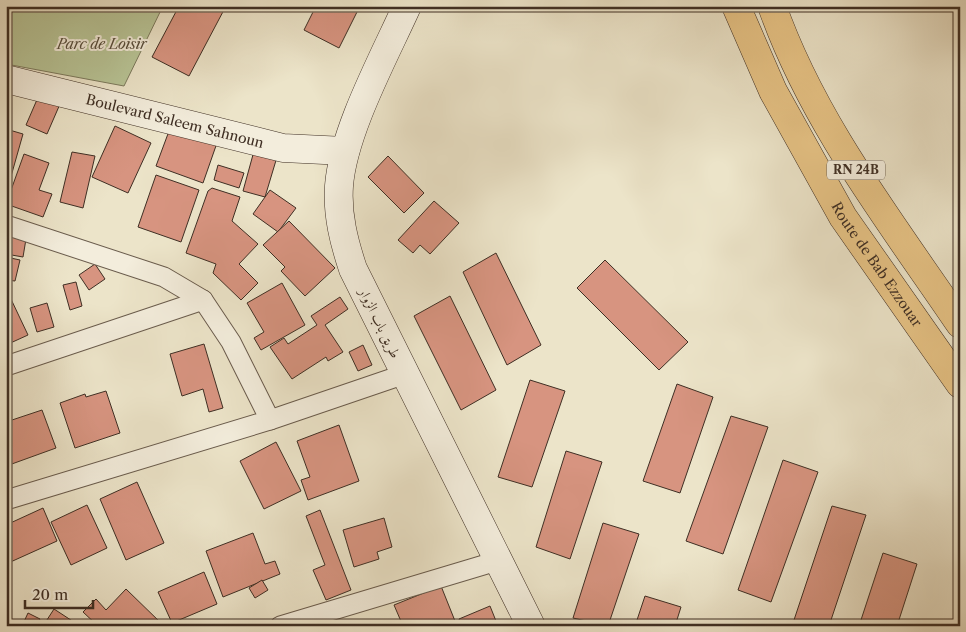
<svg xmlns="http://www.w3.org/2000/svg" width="966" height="632" viewBox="0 0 966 632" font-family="'Libre Caslon Text',Amiri,serif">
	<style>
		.green { fill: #b8c496; stroke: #7c7a5d }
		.building { fill: #d79480; stroke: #3f2f24 }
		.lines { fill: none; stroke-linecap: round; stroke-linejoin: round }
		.street-casing { stroke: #6a5c4d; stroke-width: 21 }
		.secondary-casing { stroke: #3f2f24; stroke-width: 29 }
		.primary-casing { stroke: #3f2f24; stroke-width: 29 }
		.street { stroke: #f3eddc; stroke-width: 19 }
		.secondary { stroke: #f3eddc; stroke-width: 28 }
		.primary { stroke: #e6c284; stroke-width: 28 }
		.labels { text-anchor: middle; stroke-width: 4; stroke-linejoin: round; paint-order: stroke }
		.shield { fill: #f3eddc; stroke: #75685b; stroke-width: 1 }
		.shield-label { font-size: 12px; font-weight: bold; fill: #3f2f24 }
		.park-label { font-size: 14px; font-style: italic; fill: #574d3b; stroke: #f3eddc }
		.street-label { font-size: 14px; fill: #3f2f24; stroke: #f3eddc }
	</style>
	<rect width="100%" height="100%" fill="#ece4c9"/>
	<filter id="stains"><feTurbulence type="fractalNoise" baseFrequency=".004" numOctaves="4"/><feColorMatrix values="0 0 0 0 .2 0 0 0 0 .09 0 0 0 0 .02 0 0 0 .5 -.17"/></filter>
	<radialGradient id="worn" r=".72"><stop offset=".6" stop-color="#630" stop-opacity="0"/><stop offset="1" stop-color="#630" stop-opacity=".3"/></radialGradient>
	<path class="green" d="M6 6H163L124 86 6 64Z"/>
	<g class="building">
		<path d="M179 6H226L189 76 152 57Z"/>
		<path d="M316 6H360L339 48 304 30Z"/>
		<path d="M39 95 60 104 47 134 26 125Z"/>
		<path d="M172 123 218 140 203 183 156 166Z"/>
		<path d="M115 126 151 143 128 193 92 177Z"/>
		<path d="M6 129 23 134 8 187H6Z"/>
		<path d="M254 151 277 157 265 197 243 191Z"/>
		<path d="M72 152 95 156 83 208 60 202Z"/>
		<path d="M24 154 49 163 39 190 52 194 43 217 6 204Z"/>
		<path d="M388 156 424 193 404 213 368 177Z"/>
		<path d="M218 165 244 173 239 188 214 180Z"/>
		<path d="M156 175 199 190 181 242 138 227Z"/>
		<path d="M212 188 240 197 232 221 258 244 239 264 258 283 241 300 213 273 216 264 186 253 208 191Z"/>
		<path d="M270 190 296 208 278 232 253 214Z"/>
		<path d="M434 201 459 223 430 254 420 245 413 253 398 240Z"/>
		<path d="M289 221 335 268 305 296 281 271 285 267 263 245Z"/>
		<path d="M6 235 26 239 23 257 6 254Z"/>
		<path d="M496 253 541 345 507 365 463 272Z"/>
		<path d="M6 257 20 260 15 281 6 280Z"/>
		<path d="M605 260 688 342 659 370 577 288Z"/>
		<path d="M95 264 105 279 89 290 79 275Z"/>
		<path d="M76 282 82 306 70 310 63 285Z"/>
		<path d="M282 283 305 325 261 350 254 338 264 332 247 303Z"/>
		<path d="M450 296 496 390 461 410 414 316Z"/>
		<path d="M10 297 28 335 6 345V299Z"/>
		<path d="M340 297 348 309 325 325 343 352 328 361 326 357 292 379 270 347 284 338 288 344 317 325 311 316Z"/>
		<path d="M47 303 54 327 37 332 30 308Z"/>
		<path d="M204 344 223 408 209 412 203 389 182 396 170 354Z"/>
		<path d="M363 345 372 365 358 371 349 352Z"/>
		<path d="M530 380 565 391 532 487 498 477Z"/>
		<path d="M677 384 713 397 680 493 643 481Z"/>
		<path d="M106 391 120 433 75 448 60 403 85 394 86 397Z"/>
		<path d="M42 410 56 448 9 465 6 458V422Z"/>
		<path d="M731 416 768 427 723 554 686 541Z"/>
		<path d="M339 425 359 481 308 500 301 480 310 477 297 441Z"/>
		<path d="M276 442 301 491 264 509 240 461Z"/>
		<path d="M566 451 602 462 570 559 536 547Z"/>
		<path d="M783 460 818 472 771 602 738 590Z"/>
		<path d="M137 482 164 543 126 560 100 499Z"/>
		<path d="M87 505 107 548 71 565 51 522Z"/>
		<path d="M832 506 866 515 829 626H792Z"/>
		<path d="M43 508 57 541 6 564V525Z"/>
		<path d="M320 510 351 590 326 600 313 570 325 565 306 516Z"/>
		<path d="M384 518 392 547 377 552 379 559 354 567 343 530Z"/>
		<path d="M603 523 639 534 608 626 573 618Z"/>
		<path d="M253 533 265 564 275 561 280 574 223 597 206 551Z"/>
		<path d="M883 553 917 564 897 626H859Z"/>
		<path d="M204 572 217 604 172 623 158 592Z"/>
		<path d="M262 580 268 590 255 598 249 588Z"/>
		<path d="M441 586 457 626H403L394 605Z"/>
		<path d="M126 589 162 624 161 626H98L83 612 96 599 106 610Z"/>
		<path d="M645 596 681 607 675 626H635Z"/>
		<path d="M490 606 498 626H462L459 619Z"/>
		<path d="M54 609 80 626H43Z"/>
		<path d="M28 613 40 619 36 626H22Z"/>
	</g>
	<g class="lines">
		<g class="street-casing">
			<g id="street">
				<path d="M6 225 164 277 203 300 231 342 270 420"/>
				<path d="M6 366 203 300"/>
				<path d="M6 500 270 420 405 374"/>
				<path d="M280 626 497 561"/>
			</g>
		</g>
		<g class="secondary-casing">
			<g id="secondary">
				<path d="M407 6C384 57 343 132 339 186 337 215 344 242 353 269L531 626"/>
				<path id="s1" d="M6 79 283 148 345 151"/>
			</g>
		</g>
		<g class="primary-casing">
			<g id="primary">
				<path id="s2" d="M736 6 773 91 843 217 960 384"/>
				<path d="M772 6C813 123 891 222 960 324"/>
			</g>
		</g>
		<use href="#street" class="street"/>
		<use href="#secondary" class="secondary"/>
		<use href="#primary" class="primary"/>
	</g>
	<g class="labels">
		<rect class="shield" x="827" y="160.5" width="58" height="19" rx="4"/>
		<g class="shield-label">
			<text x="856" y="174">RN 24B</text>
		</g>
		<g class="park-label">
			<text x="102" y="49">Parc de Loisir</text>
		</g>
		<g class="street-label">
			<text dy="5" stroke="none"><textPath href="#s1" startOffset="174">Boulevard Saleem Sahnoun</textPath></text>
			<text dy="5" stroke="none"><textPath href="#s2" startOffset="295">Route de Bab Ezzouar</textPath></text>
			<text transform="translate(380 323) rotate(64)" y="5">طريق باب الزوار</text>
		</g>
	</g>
	<rect width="966" height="632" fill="none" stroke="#ece4c9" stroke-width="25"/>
	<rect x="8" y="8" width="951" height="617" fill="none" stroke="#3f2f24" stroke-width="2.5"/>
	<rect x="12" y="12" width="941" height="607" fill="none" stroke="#3f2f24"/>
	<path d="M25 600v8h68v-8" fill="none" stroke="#3f2f24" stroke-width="2.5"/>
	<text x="32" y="600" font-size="15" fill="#3f2f24" stroke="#f3eddc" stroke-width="4" paint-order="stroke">20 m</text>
	<rect width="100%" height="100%" filter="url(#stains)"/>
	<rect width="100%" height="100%" fill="url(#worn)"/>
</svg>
